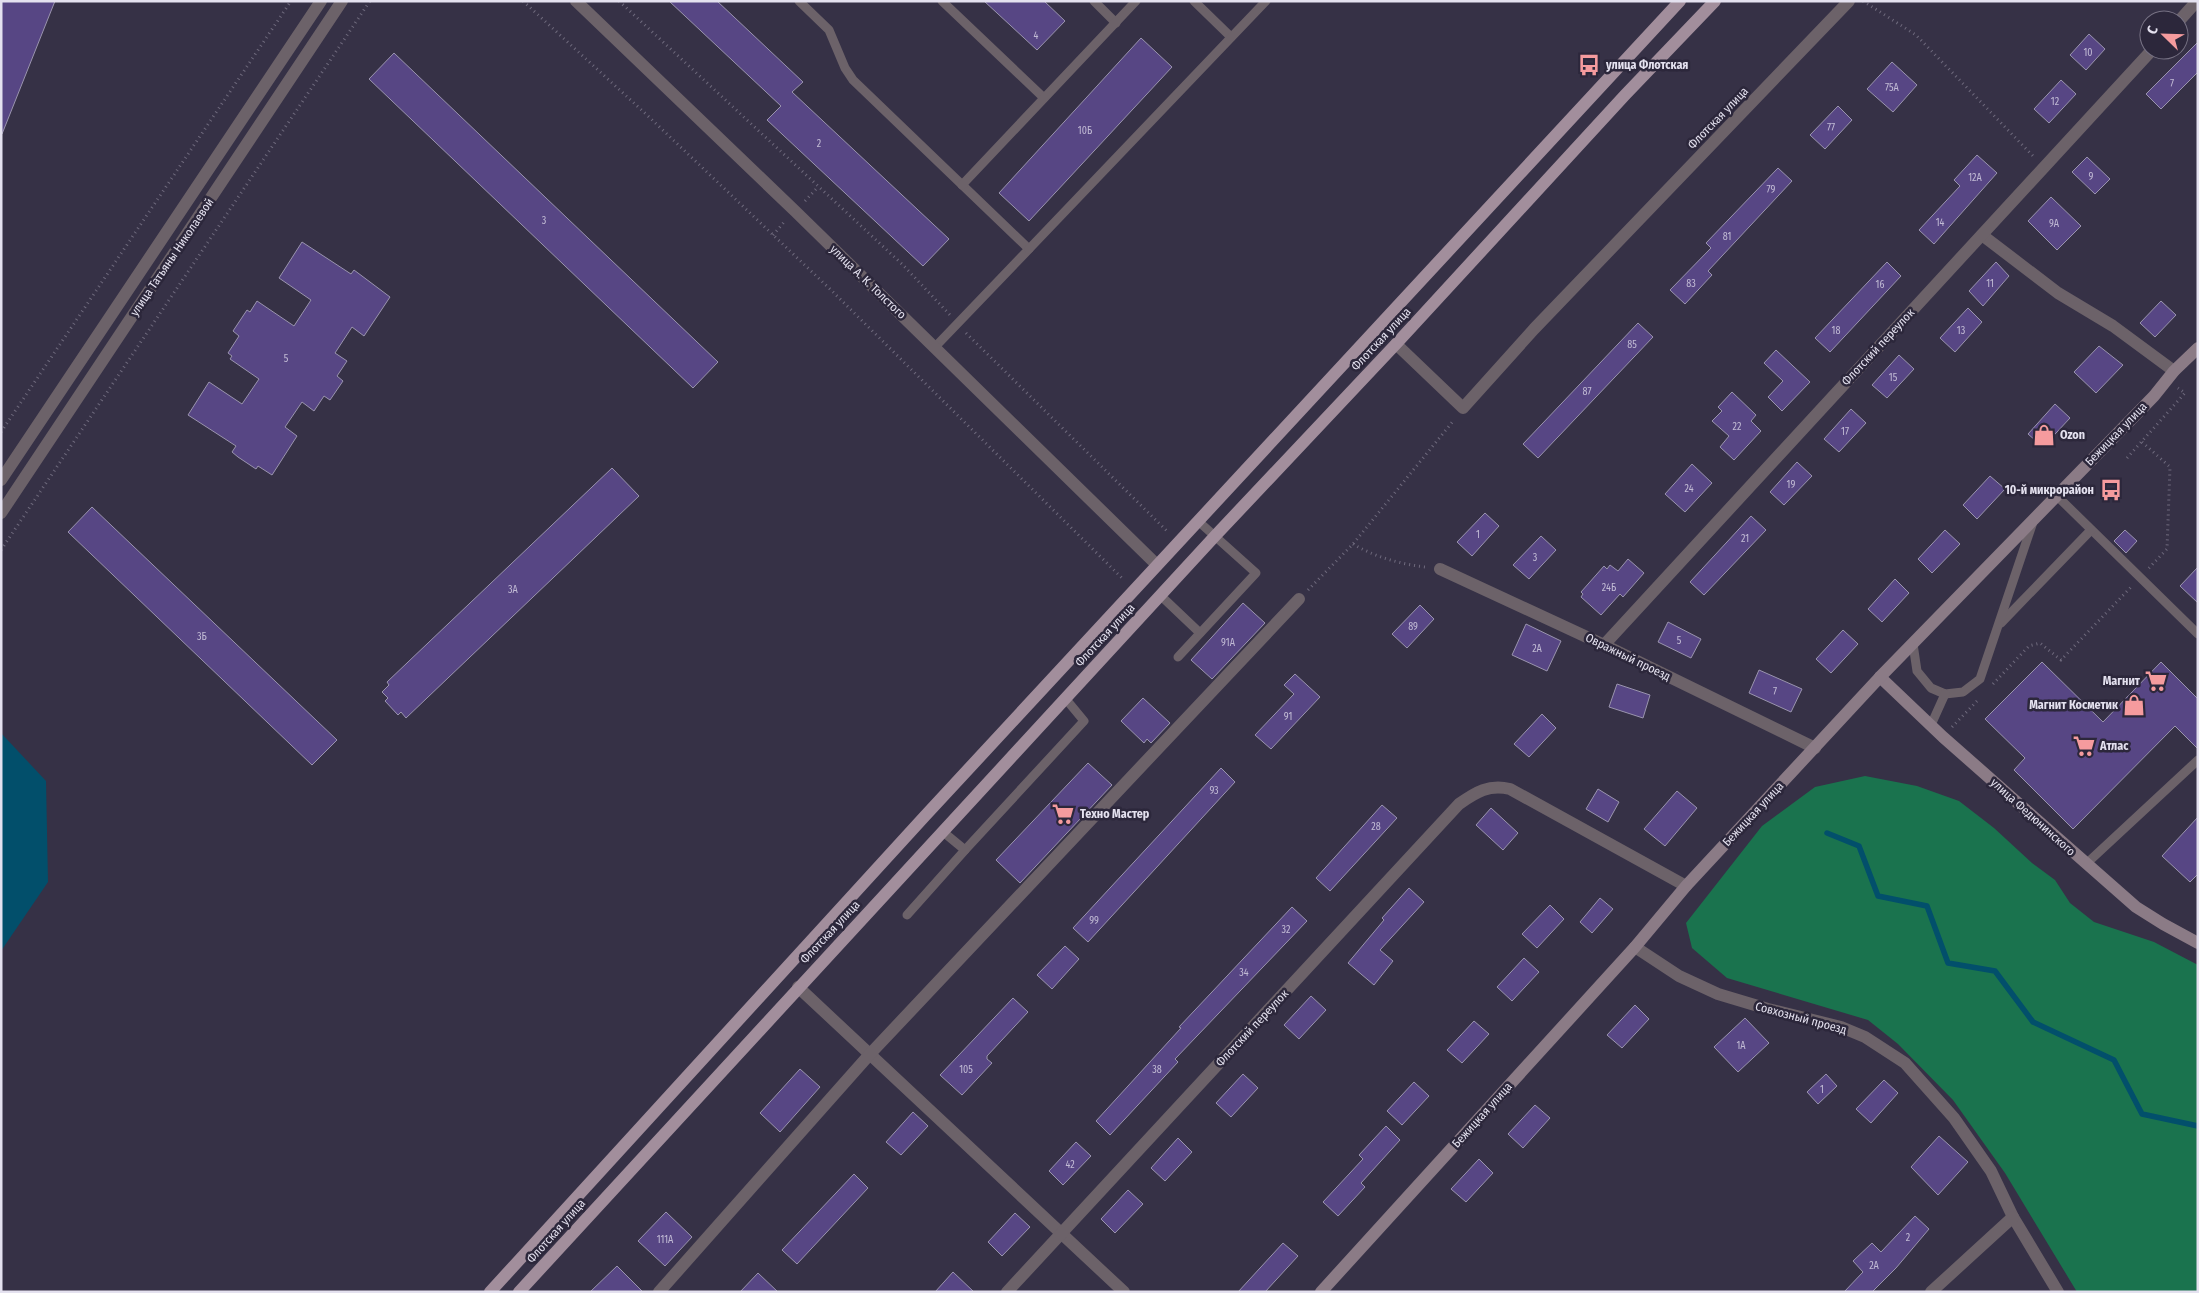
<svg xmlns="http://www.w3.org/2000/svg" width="2199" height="1293" viewBox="0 0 2199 1293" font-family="'Fira Sans Condensed',sans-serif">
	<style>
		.forest { fill: #1a734e }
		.water { fill: #024f6b }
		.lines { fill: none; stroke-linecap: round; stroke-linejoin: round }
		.stream { stroke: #024f6b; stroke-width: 5.5 }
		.building { fill: #574684; stroke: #9a94ae }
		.path { stroke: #6f6a7d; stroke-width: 3; stroke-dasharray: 1 4; stroke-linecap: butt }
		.lane { stroke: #6c6269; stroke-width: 9 }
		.street { stroke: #6c6269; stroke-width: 12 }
		.secondary { stroke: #8b7b86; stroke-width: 12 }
		.primary { stroke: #a28e9c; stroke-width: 12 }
		.labels { text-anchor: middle; stroke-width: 5; stroke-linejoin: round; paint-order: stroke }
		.number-label { font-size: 10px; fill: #c1bad4 }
		.poi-label { font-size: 12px; font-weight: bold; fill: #e4e1ef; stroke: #2c273b; text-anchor: start }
		.street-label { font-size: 12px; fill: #e4e1ef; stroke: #2c273b }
	</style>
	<rect width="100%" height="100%" fill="#363146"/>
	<path class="forest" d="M1865 776 1917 786 1959 801 1994 828 2032 863 2055 880 2070 903 2094 922 2154 942 2198 965V1292H2077L2005 1173 1953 1100 1898 1044 1868 1020 1727 978 1692 948 1686 923 1762 826 1815 787Z"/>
	<path class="water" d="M1 733 46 781 48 882 1 951Z"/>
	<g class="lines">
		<path class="stream" d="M1827 833 1859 846 1878 896 1927 906 1948 963 1995 971 2033 1022 2114 1060 2142 1114 2198 1126"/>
	</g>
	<g class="building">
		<path d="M1 1H55L2 134 1 133Z"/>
		<path d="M669 1H717L803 82 792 92 949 239 923 266 767 120 781 106Z"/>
		<path d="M984 1H1044L1065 21 1037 50Z"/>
		<path d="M2089 34 2105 49 2086 70 2070 55Z"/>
		<path d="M1141 38 1172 67 1029 221 999 193Z"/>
		<path d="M2198 42V72L2161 109 2146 94Z"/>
		<path d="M394 53 718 362 693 388 369 79Z"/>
		<path d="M1892 62 1917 85 1893 112 1867 89Z"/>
		<path d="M2061 80 2076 94 2049 123 2034 109Z"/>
		<path d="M1838 106 1852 120 1825 149 1810 135Z"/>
		<path d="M1977 155 1997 173 1934 244 1919 230 1960 186 1954 180Z"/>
		<path d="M2087 157 2110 179 2095 194 2072 172Z"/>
		<path d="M1778 168 1792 181 1708 271 1712 275 1685 304 1670 290 1711 248 1706 243Z"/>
		<path d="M2051 197 2081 226 2057 250 2028 221Z"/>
		<path d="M302 242 351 274 354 270 390 297 364 336 352 327 335 353 347 361 337 376 343 381 330 400 324 396 314 411 302 402 285 427 297 436 272 475 258 466 256 469 238 457 232 452 236 446 188 415 209 382 242 404 259 379 230 359 232 356 228 353 239 336 233 331 247 310 250 312 257 301 294 326 311 300 279 278Z"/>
		<path d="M1887 262 1901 276 1830 352 1815 338Z"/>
		<path d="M1996 262 2009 276 1983 306 1969 291Z"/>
		<path d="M2161 301 2176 315 2155 337 2140 323Z"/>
		<path d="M1968 308 1982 322 1955 352 1940 338Z"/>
		<path d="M1638 323 1653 337 1538 458 1523 444Z"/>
		<path d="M2099 346 2123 365 2096 393 2074 372Z"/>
		<path d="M1776 350 1810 382 1782 411 1768 397 1783 381 1764 363Z"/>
		<path d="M1899 355 1914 369 1887 398 1872 385Z"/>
		<path d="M1732 392 1756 415 1751 421 1761 431 1734 460 1720 447 1729 436 1712 421 1722 411 1718 407Z"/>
		<path d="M2055 404 2070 418 2043 447 2028 434Z"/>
		<path d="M1851 409 1866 423 1839 452 1824 439Z"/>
		<path d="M1797 462 1812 476 1784 505 1770 492Z"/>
		<path d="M1692 464 1712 483 1685 512 1665 494Z"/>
		<path d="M612 468 639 496 406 718 401 712 398 715 385 701 388 698 382 692 389 685 387 682Z"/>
		<path d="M1990 476 2005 489 1977 519 1963 505Z"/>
		<path d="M92 507 337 740 312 765 68 532Z"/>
		<path d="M1485 513 1499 526 1472 556 1457 542Z"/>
		<path d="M1751 516 1766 530 1704 595 1690 582Z"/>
		<path d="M1945 530 1960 544 1932 573 1918 559Z"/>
		<path d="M2125 530 2137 541 2126 553 2114 541Z"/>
		<path d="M1541 536 1556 550 1529 579 1513 565Z"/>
		<path d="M1628 559 1644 573 1623 597 1620 594 1601 615 1581 597 1583 594 1581 592 1604 566 1607 569 1610 565 1618 571Z"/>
		<path d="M2198 567V603L2180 586Z"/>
		<path d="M1895 579 1909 593 1882 622 1868 609Z"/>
		<path d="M1243 603 1265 623 1212 679 1191 660Z"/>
		<path d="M1420 605 1434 619 1407 648 1392 634Z"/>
		<path d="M1668 622 1701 639 1691 658 1658 642Z"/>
		<path d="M1526 624 1561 641 1547 671 1512 655Z"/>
		<path d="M1843 630 1858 644 1831 673 1816 659Z"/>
		<path d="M2042 662 2103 722 2161 662 2198 699V749L2175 726 2073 829 2014 770 2025 758 1985 719Z"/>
		<path d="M1759 670 1802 689 1791 712 1749 693Z"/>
		<path d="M1295 674 1320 697 1271 749 1255 735 1294 694 1284 685Z"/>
		<path d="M1617 684 1650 695 1643 718 1609 707Z"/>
		<path d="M1143 698 1170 723 1151 743 1147 739 1144 743 1121 721Z"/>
		<path d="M1542 714 1556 728 1529 757 1514 744Z"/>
		<path d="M1088 763 1112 785 1020 883 996 860Z"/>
		<path d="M1221 768 1235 782 1088 942 1073 928Z"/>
		<path d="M1598 789 1619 802 1608 822 1586 809Z"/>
		<path d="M1677 791 1697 808 1665 846 1644 829Z"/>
		<path d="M1382 805 1397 818 1330 891 1316 878Z"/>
		<path d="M1491 808 1518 833 1503 850 1476 825Z"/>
		<path d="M2198 817V874L2190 882 2162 856Z"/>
		<path d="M1409 888 1424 902 1380 950 1393 961 1374 985 1348 963 1384 920 1382 918Z"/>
		<path d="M1600 898 1613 909 1592 933 1580 922Z"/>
		<path d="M1550 905 1564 919 1537 948 1522 934Z"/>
		<path d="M1292 907 1307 921 1175 1059 1178 1062 1110 1135 1096 1121 1181 1028 1179 1027Z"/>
		<path d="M1065 946 1079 959 1052 989 1037 975Z"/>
		<path d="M1524 958 1539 972 1512 1001 1497 987Z"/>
		<path d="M1311 996 1326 1010 1299 1039 1284 1025Z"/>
		<path d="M1013 998 1028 1012 987 1056V1059L992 1063 962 1095 940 1075Z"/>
		<path d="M1635 1005 1649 1019 1622 1048 1607 1035Z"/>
		<path d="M1745 1018 1769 1043 1738 1072 1714 1047Z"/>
		<path d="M1474 1021 1489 1034 1462 1063 1447 1050Z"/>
		<path d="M800 1069 820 1087 780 1132 760 1113Z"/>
		<path d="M1243 1074 1258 1088 1231 1117 1216 1103Z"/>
		<path d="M1826 1074 1837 1086 1818 1104 1807 1092Z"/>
		<path d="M1884 1080 1898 1093 1871 1123 1856 1109Z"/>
		<path d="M1414 1082 1429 1096 1402 1125 1387 1111Z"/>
		<path d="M1535 1105 1550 1118 1523 1148 1508 1134Z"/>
		<path d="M913 1112 928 1126 901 1155 886 1142Z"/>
		<path d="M1386 1126 1400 1140 1361 1183 1365 1187 1338 1216 1323 1202 1363 1159 1359 1155Z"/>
		<path d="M1939 1136 1968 1162 1938 1195 1911 1167Z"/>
		<path d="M1178 1138 1192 1152 1165 1181 1151 1168Z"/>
		<path d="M1076 1142 1091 1156 1063 1185 1049 1171Z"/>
		<path d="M1479 1159 1493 1173 1466 1202 1451 1189Z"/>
		<path d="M854 1174 868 1188 797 1264 782 1250Z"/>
		<path d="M1128 1190 1143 1204 1115 1233 1101 1219Z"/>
		<path d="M666 1212 692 1237 665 1266 638 1241Z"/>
		<path d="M1015 1213 1030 1227 1002 1256 988 1242Z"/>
		<path d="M1915 1216 1929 1229 1896 1268 1872 1292H1844L1863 1272 1853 1261 1872 1243 1881 1252Z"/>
		<path d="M1283 1243 1298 1256 1265 1292H1238Z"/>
		<path d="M617 1266 643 1292H590Z"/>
		<path d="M953 1272 974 1292H935Z"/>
		<path d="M758 1273 778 1292H740Z"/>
	</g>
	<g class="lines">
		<g class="path">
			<path d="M523 1 648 116 831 290 1124 580"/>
			<path d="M619 1 903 265 950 315"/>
			<path d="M1863 1 1916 35 2033 156"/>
			<path d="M805 201 818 187"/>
			<path d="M773 235 785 221"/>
			<path d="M966 333 1168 532"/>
			<path d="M1 432 291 1"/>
			<path d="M2142 442 2170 467 2167 549 2148 569"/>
			<path d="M2127 458 2185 393 2178 388"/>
			<path d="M1353 544C1375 557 1400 564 1425 567"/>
			<path d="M1 550 370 1"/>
			<path d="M1308 590 1353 544 1454 420"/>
			<path d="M1993 684 2029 646 2040 643 2061 660 2132 586"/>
			<path d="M1952 727 1979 699"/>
		</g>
		<g class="lane">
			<path d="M799 1 829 30 845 68 853 80 1029 249 935 347"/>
			<path d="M942 1 1044 98"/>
			<path d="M1094 1 1116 23"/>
			<path d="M1194 1 1231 37"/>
			<path d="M962 185 1136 1"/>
			<path d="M1029 249 1266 1"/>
			<path d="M2057 496 2198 634"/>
			<path d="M1160 595 1200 633"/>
			<path d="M2001 623 2091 530"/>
			<path d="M1913 644 1917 671 1931 688 1945 694 1963 692 1980 679 2033 522"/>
			<path d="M1178 657 1256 573 1198 521"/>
			<path d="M1931 725 1945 694"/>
			<path d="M965 850 1084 721 1065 698"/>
			<path d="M2086 864 2198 760"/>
			<path d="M907 915 965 850 942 831"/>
		</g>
		<g class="street">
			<path d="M576 1 795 211 1157 565"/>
			<path d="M2179 21 2197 1"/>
			<path d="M1982 235 2058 293 2113 326 2174 371"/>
			<path d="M1396 344 1463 408 1534 329 1849 1"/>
			<path d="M1 480 321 1"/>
			<path d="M1 513 342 1"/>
			<path d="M1440 569 1604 645 1815 748"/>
			<path d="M1604 645 2152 50"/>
			<path d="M1635 947 1679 976 1718 994 1768 1009 1841 1027 1865 1037 1905 1063 1954 1118 1991 1171 2013 1217 2058 1292"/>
			<path d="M798 987 1124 1292"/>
			<path d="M659 1292 870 1054 1299 599"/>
			<path d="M1007 1292 1459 804C1476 792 1489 784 1510 789L1686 886"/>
			<path d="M1931 1292 2013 1217"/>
		</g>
		<g class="secondary">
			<path d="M1880 677 1943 737 2136 907 2163 924 2198 943"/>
			<path d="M1321 1292 1635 947 1686 886 1880 677 2154 396 2174 371 2198 348"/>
		</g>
		<g class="primary">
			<path d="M490 1292 924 817 1680 1"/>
			<path d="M519 1292 1215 536 1396 344 1625 95 1715 1"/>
		</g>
	</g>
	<defs>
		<g id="bus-bare" transform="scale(1.725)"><path d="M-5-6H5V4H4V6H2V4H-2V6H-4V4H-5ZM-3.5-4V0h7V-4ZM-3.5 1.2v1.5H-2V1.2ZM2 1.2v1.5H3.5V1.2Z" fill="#f59b9e" stroke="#2c273b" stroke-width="2.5" paint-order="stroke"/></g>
		<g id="shop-bare" transform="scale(1.725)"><path d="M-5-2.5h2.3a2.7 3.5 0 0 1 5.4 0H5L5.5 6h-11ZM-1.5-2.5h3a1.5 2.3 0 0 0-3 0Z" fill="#f59b9e" stroke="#2c273b" stroke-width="2.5" paint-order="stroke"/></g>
		<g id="supermarket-bare" transform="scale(1.725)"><path d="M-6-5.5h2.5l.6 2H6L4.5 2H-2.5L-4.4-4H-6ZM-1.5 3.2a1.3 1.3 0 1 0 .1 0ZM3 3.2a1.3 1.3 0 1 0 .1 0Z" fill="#f59b9e" stroke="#2c273b" stroke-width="2.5" paint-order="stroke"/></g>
	</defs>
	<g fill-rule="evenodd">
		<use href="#bus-bare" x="1589" y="65"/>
		<use href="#shop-bare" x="2044" y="435"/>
		<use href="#bus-bare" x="2111" y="490"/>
		<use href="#supermarket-bare" x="2156" y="681"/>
		<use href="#shop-bare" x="2134" y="705"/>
		<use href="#supermarket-bare" x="2084" y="746"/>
		<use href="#supermarket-bare" x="1063" y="814"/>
	</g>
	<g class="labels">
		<g class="number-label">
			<text x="1036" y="39">4</text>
			<text x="2088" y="56">10</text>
			<text x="2172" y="87">7</text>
			<text x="1892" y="91">75А</text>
			<text x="2055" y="105">12</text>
			<text x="1831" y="131">77</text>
			<text x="1085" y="134">10Б</text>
			<text x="819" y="147">2</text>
			<text x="2091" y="180">9</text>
			<text x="1975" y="181">12А</text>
			<text x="1771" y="193">79</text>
			<text x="544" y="224">3</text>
			<text x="1940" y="226">14</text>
			<text x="2054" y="227">9А</text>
			<text x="1727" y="240">81</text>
			<text x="1691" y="287">83</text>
			<text x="1990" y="287">11</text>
			<text x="1880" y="288">16</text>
			<text x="1836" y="334">18</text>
			<text x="1961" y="334">13</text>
			<text x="1632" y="348">85</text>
			<text x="286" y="362">5</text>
			<text x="1893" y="381">15</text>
			<text x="1587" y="395">87</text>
			<text x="1737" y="430">22</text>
			<text x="1845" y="435">17</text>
			<text x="1791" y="488">19</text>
			<text x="1689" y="492">24</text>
			<text x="1478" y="538">1</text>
			<text x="1745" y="542">21</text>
			<text x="1535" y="561">3</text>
			<text x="1609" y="591">24Б</text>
			<text x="513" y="593">3А</text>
			<text x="1413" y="630">89</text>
			<text x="202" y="640">3Б</text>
			<text x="1679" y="644">5</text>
			<text x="1228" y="646">91А</text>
			<text x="1537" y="652">2А</text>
			<text x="1775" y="695">7</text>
			<text x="1288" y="720">91</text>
			<text x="1214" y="794">93</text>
			<text x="1376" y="830">28</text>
			<text x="1094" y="924">99</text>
			<text x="1286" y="933">32</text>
			<text x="1244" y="976">34</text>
			<text x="1741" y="1049">1А</text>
			<text x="966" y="1073">105</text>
			<text x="1157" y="1073">38</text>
			<text x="1822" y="1093">1</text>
			<text x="1070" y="1168">42</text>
			<text x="1908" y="1241">2</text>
			<text x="665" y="1243">111А</text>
			<text x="1874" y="1269">2А</text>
		</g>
		<g class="poi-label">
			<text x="1606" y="69">улица Флотская</text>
			<text x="2060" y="439">Ozon</text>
			<text x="2094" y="494" text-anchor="end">10-й микрорайон</text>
			<text x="2140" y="685" text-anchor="end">Магнит</text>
			<text x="2118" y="709" text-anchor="end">Магнит Косметик</text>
			<text x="2100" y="750">Атлас</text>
			<text x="1080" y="818">Техно Мастер</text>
		</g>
		<g class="street-label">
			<text transform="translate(1718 118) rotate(-46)" y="4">Флотская улица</text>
			<text transform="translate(172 257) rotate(-56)" y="4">улица Татьяны Николаевой</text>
			<text transform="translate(868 282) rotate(44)" y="4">улица А. К. Толстого</text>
			<text transform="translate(1381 339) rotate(-47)" y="4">Флотская улица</text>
			<text transform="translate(1878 347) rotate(-47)" y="4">Флотский переулок</text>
			<text transform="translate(2116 434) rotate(-46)" y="4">Бежицкая улица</text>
			<text transform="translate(1105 635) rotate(-47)" y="4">Флотская улица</text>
			<text transform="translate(1628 657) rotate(26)" y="4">Овражный проезд</text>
			<text transform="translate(1753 814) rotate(-47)" y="4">Бежицкая улица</text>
			<text transform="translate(2033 817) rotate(42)" y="4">улица Федюнинского</text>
			<text transform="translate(830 932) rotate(-47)" y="4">Флотская улица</text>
			<text transform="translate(1801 1018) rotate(15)" y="4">Совхозный проезд</text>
			<text transform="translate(1252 1028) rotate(-47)" y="4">Флотский переулок</text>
			<text transform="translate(1482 1115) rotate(-48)" y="4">Бежицкая улица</text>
			<text transform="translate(556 1231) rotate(-48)" y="4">Флотская улица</text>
		</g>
	</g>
	<rect width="2199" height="1293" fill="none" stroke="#e4e1ef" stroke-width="5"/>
	<g transform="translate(2164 35) rotate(293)"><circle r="24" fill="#2c273b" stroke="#767183"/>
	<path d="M0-4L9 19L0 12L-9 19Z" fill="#f59b9e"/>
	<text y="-8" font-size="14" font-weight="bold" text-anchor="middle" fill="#e4e1ef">С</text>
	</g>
</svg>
